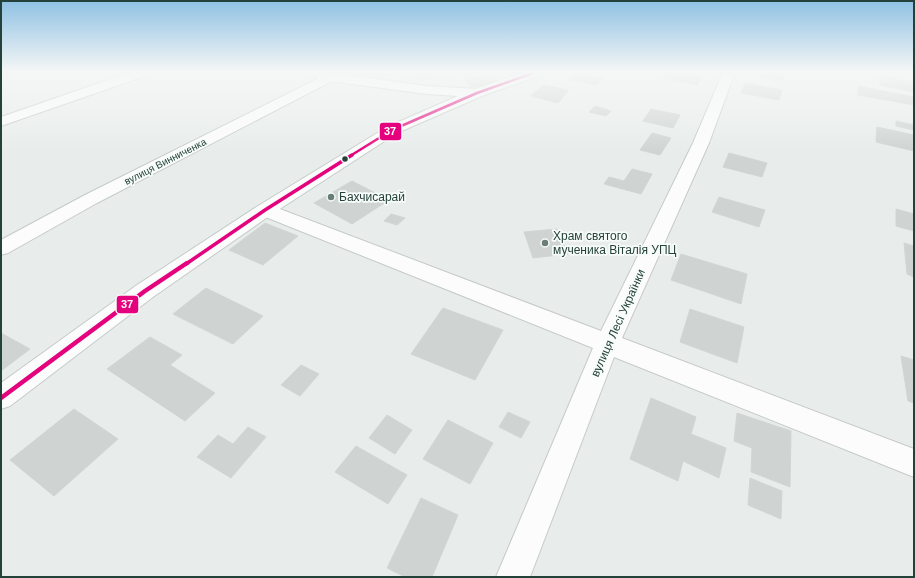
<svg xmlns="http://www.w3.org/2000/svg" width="915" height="578" viewBox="0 0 915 578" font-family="Helvetica,sans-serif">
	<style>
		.green { fill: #d1e6d8 }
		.building { fill: #cfd4d2; stroke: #d1d6d4 }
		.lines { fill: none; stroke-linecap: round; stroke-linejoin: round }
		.street-casing { stroke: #c5cac8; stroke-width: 2 }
		.secondary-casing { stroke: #c3cbc8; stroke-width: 2 }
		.street { fill: #fcfcfc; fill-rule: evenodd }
		.secondary { fill: #fcfcfc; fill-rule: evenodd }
		.bus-1-far2-casing { stroke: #f7fbf9; stroke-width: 4.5 }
		.bus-1-far1-casing { stroke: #f7fbf9; stroke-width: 6 }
		.bus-1-casing { stroke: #f7fbf9; stroke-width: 8 }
		.bus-1-far2 { stroke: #e5007d; stroke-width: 2.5 }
		.bus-1-far1 { stroke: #e5007d; stroke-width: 3.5 }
		.bus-1 { stroke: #e5007d; stroke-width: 4.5 }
		.bus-dot { fill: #24423a; stroke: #f7fbf9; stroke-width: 1.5 }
		.poi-dot { fill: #697e78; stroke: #f7fbf9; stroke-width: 1.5 }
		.labels { text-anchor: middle; stroke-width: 3.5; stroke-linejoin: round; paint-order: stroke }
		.far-street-label { font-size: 10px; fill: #24423a; stroke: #f7fbf9 }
		.poi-label { font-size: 12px; fill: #24423a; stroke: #f7fbf9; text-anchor: start }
		.street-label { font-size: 12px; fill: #24423a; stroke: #f7fbf9 }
		.line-badge { stroke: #f7fbf9; stroke-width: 1.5 }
		.badge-label { font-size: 11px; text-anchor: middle; font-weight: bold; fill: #fff }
	</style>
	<rect width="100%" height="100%" fill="#e8edeb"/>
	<path class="green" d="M345 72H505L493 76 425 80Z"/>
	<g class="building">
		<path d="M667 72H677L702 77 697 85 663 78Z"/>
		<path d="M762 72H785L782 81 760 77Z"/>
		<path d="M575 73 603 79 597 85 569 80Z"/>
		<path d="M493 76 499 84 471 87 465 80Z"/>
		<path d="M879 76 914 82V92L880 85Z"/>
		<path d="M745 83 782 90 779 100 741 93Z"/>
		<path d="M543 85 569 90 558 103 531 96Z"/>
		<path d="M858 86 914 97V105L858 95Z"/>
		<path d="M595 106 611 111 606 116 589 112Z"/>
		<path d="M651 109 680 115 673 128 643 121Z"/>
		<path d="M896 121 914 125V130L896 126Z"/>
		<path d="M877 127 914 135V151L876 142Z"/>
		<path d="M652 133 671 138 660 155 640 150Z"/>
		<path d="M729 153 767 163 762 177 723 167Z"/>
		<path d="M632 169 652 174 641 194 604 184 609 177 624 181Z"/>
		<path d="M352 181 389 200 352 224 314 203Z"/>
		<path d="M719 197 765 210 759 227 712 212Z"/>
		<path d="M896 209 914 214V231L896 226Z"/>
		<path d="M391 214 405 218 397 225 384 221Z"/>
		<path d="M265 223 298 236 263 265 229 250Z"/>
		<path d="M557 229 568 254 533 258 524 232Z"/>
		<path d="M904 243 914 246V277L907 274Z"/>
		<path d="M681 254 747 274 741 304 671 280Z"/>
		<path d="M206 288 263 316 233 344 173 314Z"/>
		<path d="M443 308 503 330 475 380 411 354Z"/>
		<path d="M690 309 744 327 737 363 680 342Z"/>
		<path d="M1 333 30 349 1 371Z"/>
		<path d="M150 337 182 355 170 365 215 393 185 421 107 369Z"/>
		<path d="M901 356 914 360V403L908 401Z"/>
		<path d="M301 365 319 374 300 396 281 385Z"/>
		<path d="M651 398 696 417 691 434 726 448 719 478 683 461 678 481 630 459Z"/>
		<path d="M74 409 118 439 54 496 10 460Z"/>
		<path d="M508 412 530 422 521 438 499 427Z"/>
		<path d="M737 413 791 431 790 487 751 472 752 448 734 441Z"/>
		<path d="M387 415 412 430 395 454 369 438Z"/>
		<path d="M448 420 493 443 470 484 423 459Z"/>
		<path d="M248 427 266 437 231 478 197 457 218 435 233 444Z"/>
		<path d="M356 446 407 475 388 504 335 472Z"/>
		<path d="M750 478 782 491 781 519 748 505Z"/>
		<path d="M421 498 458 515 432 577H405L387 568Z"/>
	</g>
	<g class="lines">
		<g class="street-casing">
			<g id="street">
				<path d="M131 72H150L148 75 1 126V117Z"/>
				<path d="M524 72H543L541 75 482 96H472L470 93 472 90Z"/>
				<path d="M723 72H735L709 143 622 338 914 449V477L614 357 530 577H496L593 348 258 214 256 210 258 206 265 204 272 206 601 331 693 143Z"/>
				<path d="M329 73 334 74 335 77 334 80 97 203 8 253 1 255V240L85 195Z"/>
			</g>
		</g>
		<g class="secondary-casing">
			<path id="secondary" d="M307 72H327L427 86 477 89 482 90 484 93 482 96 397 133 272 214 153 297 10 406 1 409V383L137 285 258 206 387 127 458 96 427 94 329 81 309 75Z"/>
		</g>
		<use href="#street" class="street"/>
		<use href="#secondary" class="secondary"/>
		<g class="bus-1-far2-casing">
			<path id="bus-1-far2" d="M350 156 392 130 477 93 536 72"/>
		</g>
		<g class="bus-1-far1-casing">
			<path id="bus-1-far1" d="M186 264 265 210 352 155"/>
		</g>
		<g class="bus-1-casing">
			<path id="bus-1" d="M1 398 145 291 187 263"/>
		</g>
		<use href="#bus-1-far2" class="bus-1-far2"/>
		<use href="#bus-1-far1" class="bus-1-far1"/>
		<use href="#bus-1" class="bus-1"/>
	</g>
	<linearGradient id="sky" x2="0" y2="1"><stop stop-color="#8fc1e3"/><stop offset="0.47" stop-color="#f5f7f6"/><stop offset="1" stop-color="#f5f7f6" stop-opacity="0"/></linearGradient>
	<rect width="915" height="153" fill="url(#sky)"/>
	<circle class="bus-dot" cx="345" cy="159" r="3.5"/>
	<g class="poi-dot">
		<circle cx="331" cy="197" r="4"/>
		<circle cx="545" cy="243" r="4"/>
	</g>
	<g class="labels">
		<g class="far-street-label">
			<text transform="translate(165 161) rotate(-27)" y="4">вулиця Винниченка</text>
		</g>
		<g class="poi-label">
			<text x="339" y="201">Бахчисарай</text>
			<text x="553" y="240">Храм святого<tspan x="553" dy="14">мученика Віталія УПЦ</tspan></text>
		</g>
		<g class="street-label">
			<text transform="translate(618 323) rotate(-66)" y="4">вулиця Лесі Українки</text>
		</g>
	</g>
	<g class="line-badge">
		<rect x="379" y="122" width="23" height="19" rx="4" fill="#e5007d"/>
		<rect x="116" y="295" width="23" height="19" rx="4" fill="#e5007d"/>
	</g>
	<g class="badge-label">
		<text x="390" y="135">37</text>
		<text x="127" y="308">37</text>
	</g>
	<rect width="915" height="578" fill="none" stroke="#24423a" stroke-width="4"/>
</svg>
